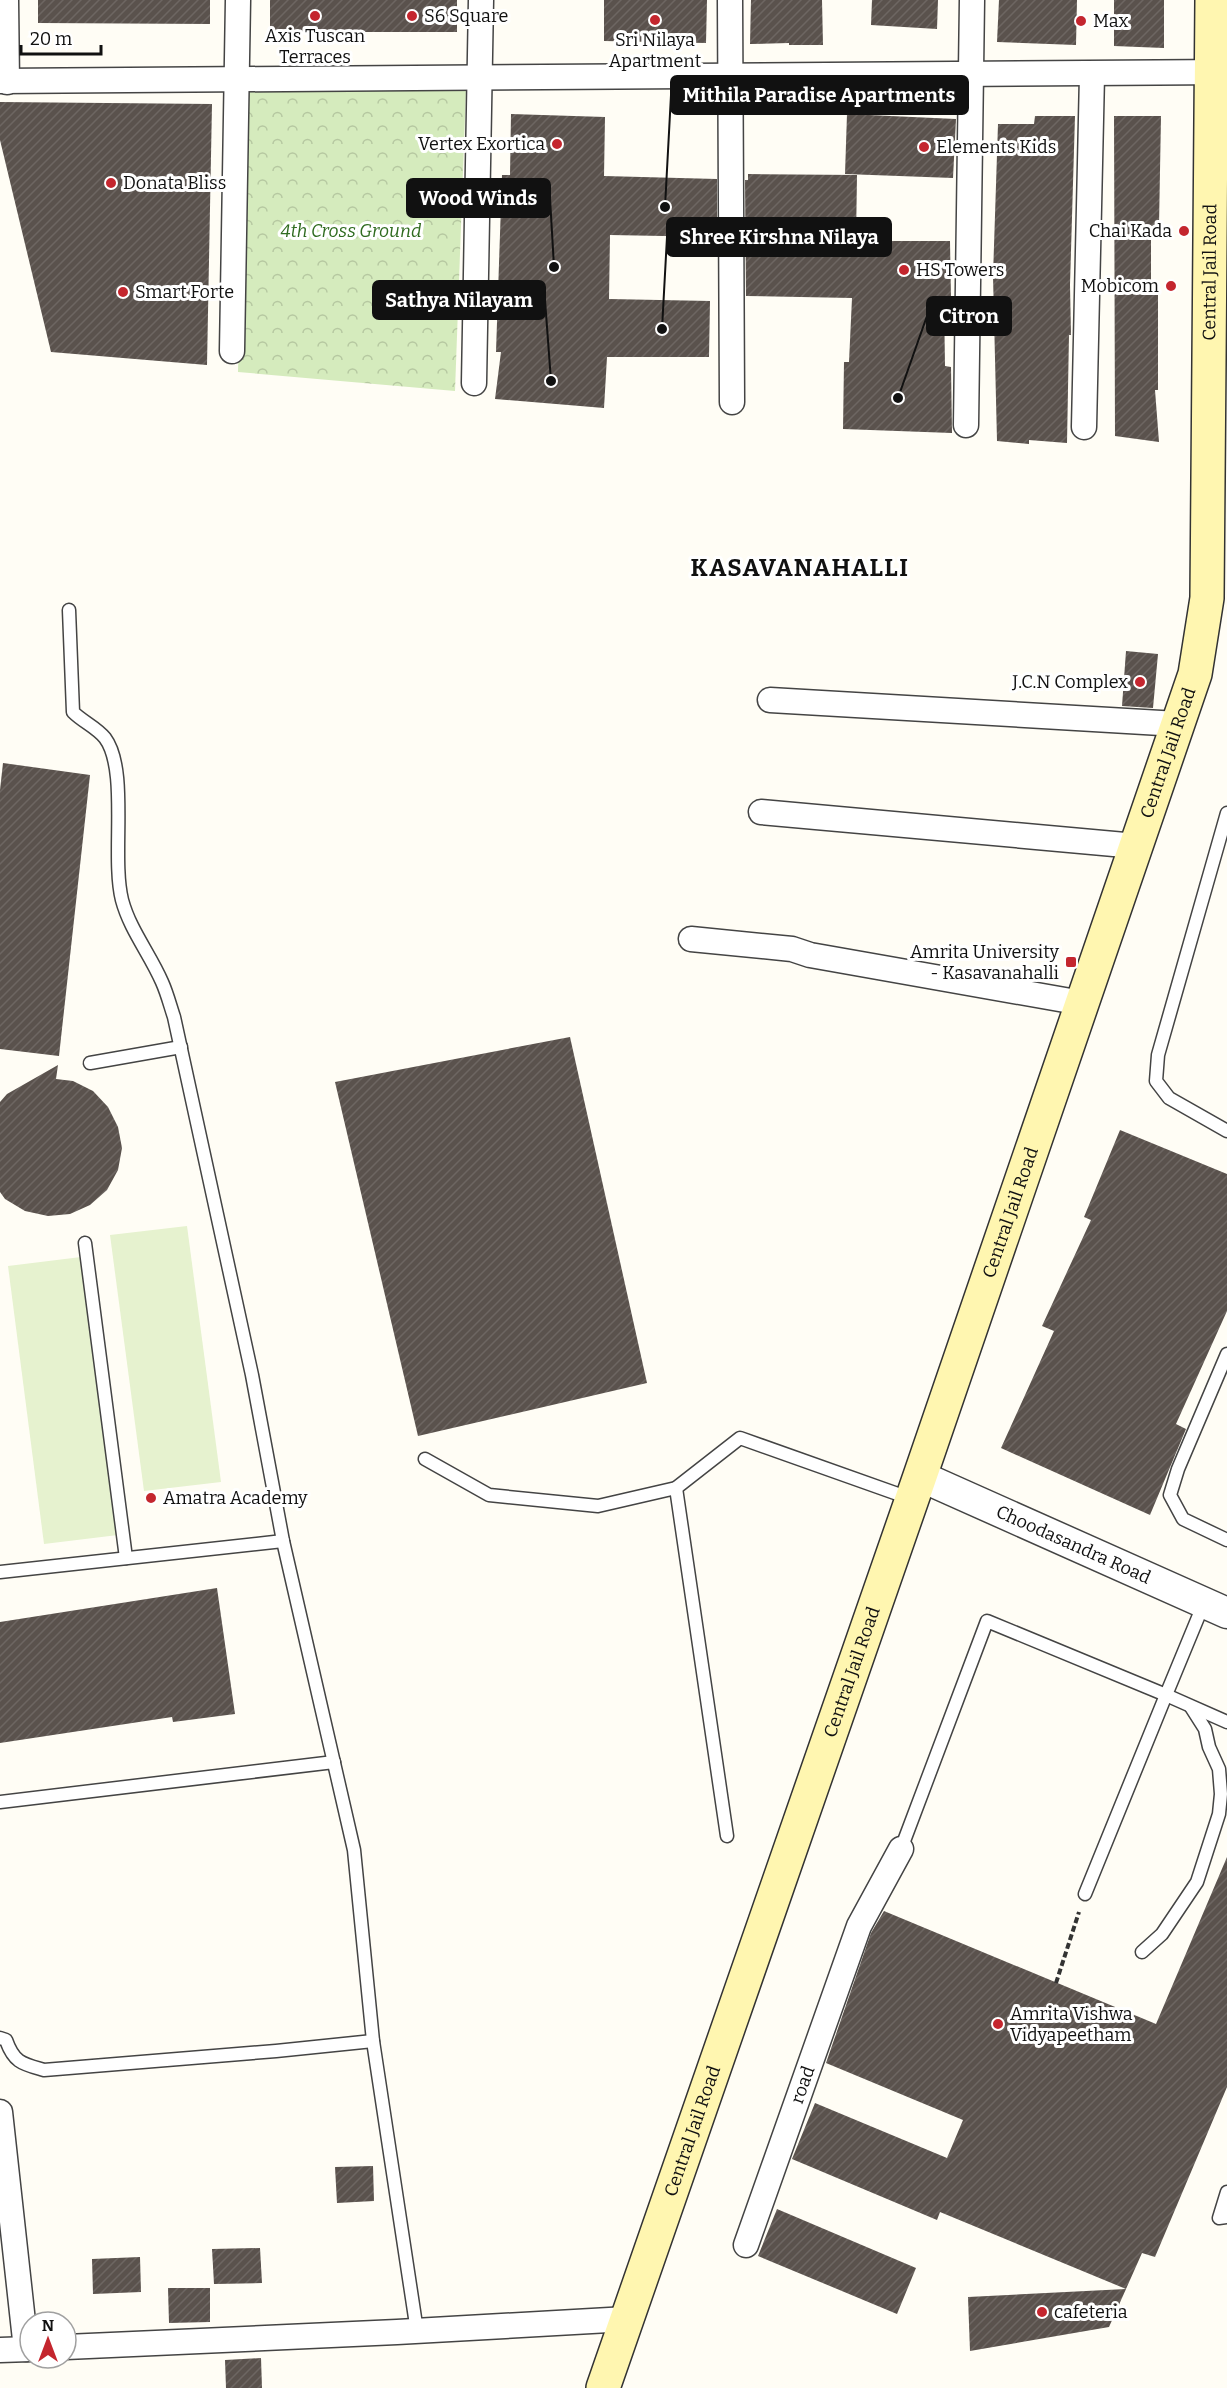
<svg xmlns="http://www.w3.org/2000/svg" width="1227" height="2388" viewBox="0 0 1227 2388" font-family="Bitter,serif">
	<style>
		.park { fill: url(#park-crowns) }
		.pitch { fill: #e6f2cf }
		.building { fill: url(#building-hatch) }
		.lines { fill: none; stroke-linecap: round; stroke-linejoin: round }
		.service-casing { stroke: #444; stroke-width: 15 }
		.minor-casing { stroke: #444; stroke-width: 27 }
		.tertiary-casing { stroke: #444; stroke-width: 33 }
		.secondary-casing { stroke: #333; stroke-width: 36 }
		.path { stroke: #333; stroke-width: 4; stroke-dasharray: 6 3; stroke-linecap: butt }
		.service { stroke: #fff; stroke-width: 12 }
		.minor { stroke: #fff; stroke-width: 24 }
		.tertiary { stroke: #fff; stroke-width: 30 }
		.secondary { stroke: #fff6b0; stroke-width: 33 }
		.poi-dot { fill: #c4262e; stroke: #fff; stroke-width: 2 }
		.labels { text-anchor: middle; stroke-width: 6; stroke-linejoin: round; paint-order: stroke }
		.poi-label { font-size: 18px; fill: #111; stroke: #fff; text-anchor: start }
		.park-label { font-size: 18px; font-style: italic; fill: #2f6b1f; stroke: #fff }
		.street-label { font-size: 18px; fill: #111; stroke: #fff }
		.district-label { font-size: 24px; font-weight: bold; letter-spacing: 1.5px; fill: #111; stroke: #fff }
		.leader { fill: none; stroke: #111; stroke-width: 2 }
		.callout-dot { fill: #111; stroke: #fff; stroke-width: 2 }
		.callout { fill: #111; stroke: #111; stroke-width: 2 }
		.callout-label { font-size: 20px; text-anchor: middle; font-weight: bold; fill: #fff }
	</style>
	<defs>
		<pattern id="park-crowns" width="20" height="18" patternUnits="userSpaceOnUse" patternTransform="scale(1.5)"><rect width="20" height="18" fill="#d5ebbd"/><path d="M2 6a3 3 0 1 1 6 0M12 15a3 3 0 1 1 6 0" fill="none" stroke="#b6c8a1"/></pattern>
		<pattern id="building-hatch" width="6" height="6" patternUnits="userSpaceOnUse" patternTransform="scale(1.5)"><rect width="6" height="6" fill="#5a524d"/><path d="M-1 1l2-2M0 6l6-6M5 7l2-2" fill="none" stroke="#6d6662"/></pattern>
	</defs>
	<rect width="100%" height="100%" fill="#fffdf5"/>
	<path class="park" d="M245 87 466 89 455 391 238 372Z"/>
	<g class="pitch">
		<path d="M187 1226 221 1482 144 1491 110 1235Z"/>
		<path d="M81 1257 118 1535 44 1544 8 1266Z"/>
	</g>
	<g class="building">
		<path d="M38 0H210V24L38 23Z"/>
		<rect x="270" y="0" width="187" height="32"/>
		<path d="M604 0H707L706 43 604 41Z"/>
		<path d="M751 0H822L823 45H789V43L750 44Z"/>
		<path d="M872 0H938L937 29 871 25Z"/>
		<path d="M999 0H1077L1076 45 997 42Z"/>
		<path d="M1114 0H1164V48L1114 46Z"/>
		<path d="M0 102 212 104 207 365 51 352 0 140Z"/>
		<path d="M511 114 605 117 604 176 717 179V237L610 235 609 299 710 301 709 357H607L604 408 495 399 501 352H496L502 175H510Z"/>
		<path d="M847 114 956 119 953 178 845 174Z"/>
		<path d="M1035 116H1075L1070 285 1071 335H1069L1067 443 1029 440V444L997 441 993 276 998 124H1034Z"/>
		<path d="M1114 116H1161L1159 226H1151V288L1158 289V390H1155L1159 442 1115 436Z"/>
		<path d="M748 174 857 175 856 241H950L951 299H944L945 366 951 367 952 433 843 429 844 362H849L852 298 746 296 745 180H748Z"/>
		<path d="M1126 651 1158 654 1153 708 1122 706Z"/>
		<path d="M3 763 90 775 59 1056 0 1049V790Z"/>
		<path d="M570 1037 647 1383 418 1436 335 1082Z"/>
		<path d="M58 1065 56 1079 73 1081 93 1091 108 1107 118 1127 122 1148 118 1170 107 1190 90 1205 70 1214 48 1216 25 1211 5 1199 0 1192V1102L7 1094Z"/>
		<path d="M1120 1130 1227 1174V1311L1176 1424 1186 1429 1150 1515 1001 1448 1054 1331 1042 1326 1091 1220 1084 1217Z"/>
		<path d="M217 1588 235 1714 173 1722 172 1717 0 1743V1622Z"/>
		<path d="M1227 1857V2087L1155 2257 1142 2253 1126 2289 940 2212 937 2220 792 2159 815 2103 947 2158 963 2120 826 2063 871 1933 884 1911 1156 2024Z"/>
		<path d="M373 2166 374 2201 337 2203 335 2167Z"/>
		<path d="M777 2209 916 2268 897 2314 758 2256Z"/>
		<path d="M260 2248 262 2283 214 2284 212 2249Z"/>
		<path d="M140 2257 141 2292 93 2294 92 2259Z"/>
		<path d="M168 2288H210V2322L169 2323Z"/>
		<path d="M1126 2289 1109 2327 970 2351 968 2297Z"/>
		<path d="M261 2358 262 2388H226L225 2360Z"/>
	</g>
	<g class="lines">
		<g class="service-casing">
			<g id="service">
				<path d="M69 610 73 712C83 722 96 727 105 738 129 770 111 857 122 900 130 930 150 954 162 982 167 993 170 1005 174 1017L252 1375 283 1541 354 1850 373 2041 417 2331"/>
				<path d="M1227 813 1158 1055 1156 1081 1169 1098 1227 1131"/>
				<path d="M90 1063 181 1047"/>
				<path d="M85 1243 126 1558"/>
				<path d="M1227 1354 1178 1469 1170 1495 1183 1519 1227 1540"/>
				<path d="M425 1459 489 1495 598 1506 676 1488 740 1438 909 1498"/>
				<path d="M676 1488 727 1836"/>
				<path d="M0 1572 283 1541"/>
				<path d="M1204 1603 1166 1695 1227 1722"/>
				<path d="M0 1802 334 1762"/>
				<path d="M901 1849 987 1621 1166 1695 1085 1894"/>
				<path d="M1142 1952 1162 1934 1197 1882 1219 1814 1221 1794 1219 1769 1209 1747 1205 1729 1191 1707"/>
				<path d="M0 2038 6 2040C14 2063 23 2064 44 2070L276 2051 373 2041"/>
				<path d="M1227 2192 1219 2218 1227 2217"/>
			</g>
		</g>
		<g class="minor-casing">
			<g id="minor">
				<path d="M6 0 7 82"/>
				<path d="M730 0 732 402"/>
				<path d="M0 81 1227 72"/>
				<path d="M232 351 238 0"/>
				<path d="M474 383 481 0"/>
				<path d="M966 425 972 0"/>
				<path d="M1084 427 1092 75"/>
				<path d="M770 700 1178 724"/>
				<path d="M761 812 1136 846"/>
				<path d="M691 939 792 949 810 955 1082 1003"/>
				<path d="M0 2112 26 2349"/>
				<path id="s1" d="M746 2245 859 1926 901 1849"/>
				<path d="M66 2347 397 2332 627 2319"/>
				<path d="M0 2350 30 2349"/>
			</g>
		</g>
		<g class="tertiary-casing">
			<g id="tertiary">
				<path id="s2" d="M920 1476 1227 1613"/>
			</g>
		</g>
		<g class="secondary-casing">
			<g id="secondary">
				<path id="s3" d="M603 2388 920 1476 1195 674 1207 598 1212 0"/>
			</g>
		</g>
		<path class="path" d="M1056 1983 1079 1912"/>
		<use href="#service" class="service"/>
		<use href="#minor" class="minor"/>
		<use href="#tertiary" class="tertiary"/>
		<use href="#secondary" class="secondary"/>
	</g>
	<g class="poi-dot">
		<circle cx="315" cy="16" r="6"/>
		<circle cx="412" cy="16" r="6"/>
		<circle cx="655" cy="20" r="6"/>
		<circle cx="1081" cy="21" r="6"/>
		<circle cx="557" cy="144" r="6"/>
		<circle cx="924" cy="147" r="6"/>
		<circle cx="111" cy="183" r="6"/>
		<circle cx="1184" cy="231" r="6"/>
		<circle cx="904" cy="270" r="6"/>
		<circle cx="1171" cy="286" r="6"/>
		<circle cx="123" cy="292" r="6"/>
		<circle cx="1140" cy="682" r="6"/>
		<rect x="1065" y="956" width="12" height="12" rx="3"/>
		<circle cx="151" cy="1498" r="6"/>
		<circle cx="998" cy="2024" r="6"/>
		<circle cx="1042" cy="2312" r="6"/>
	</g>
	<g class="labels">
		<g class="poi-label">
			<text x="424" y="22">S6 Square</text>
			<text x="1093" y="27">Max</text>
			<text x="315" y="42" text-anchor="middle">Axis Tuscan<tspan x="315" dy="21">Terraces</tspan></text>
			<text x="655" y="46" text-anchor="middle">Sri Nilaya<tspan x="655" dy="21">Apartment</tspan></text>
			<text x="545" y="150" text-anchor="end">Vertex Exortica</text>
			<text x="936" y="153">Elements Kids</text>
			<text x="123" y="189">Donata Bliss</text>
			<text x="1172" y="237" text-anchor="end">Chai Kada</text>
			<text x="916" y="276">HS Towers</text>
			<text x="1159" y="292" text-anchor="end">Mobicom</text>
			<text x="135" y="298">Smart Forte</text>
			<text x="1128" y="688" text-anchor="end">J.C.N Complex</text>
			<text x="1059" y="958" text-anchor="end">Amrita University<tspan x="1059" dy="21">- Kasavanahalli</tspan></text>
			<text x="163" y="1504">Amatra Academy</text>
			<text x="1010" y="2020">Amrita Vishwa<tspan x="1010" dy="21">Vidyapeetham</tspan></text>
			<text x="1054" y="2318">cafeteria</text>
		</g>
		<g class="park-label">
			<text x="351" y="237">4th Cross Ground</text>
		</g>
		<g class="street-label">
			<text dy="6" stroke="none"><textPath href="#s3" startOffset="2216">Central Jail Road</textPath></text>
			<text dy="6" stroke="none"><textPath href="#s3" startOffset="1730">Central Jail Road</textPath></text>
			<text dy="6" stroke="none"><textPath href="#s3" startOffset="1244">Central Jail Road</textPath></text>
			<text dy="6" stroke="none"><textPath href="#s2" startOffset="168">Choodasandra Road</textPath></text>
			<text dy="6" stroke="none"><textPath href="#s3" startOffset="758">Central Jail Road</textPath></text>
			<text dy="6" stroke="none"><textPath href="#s1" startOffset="170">road</textPath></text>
			<text dy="6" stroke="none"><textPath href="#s3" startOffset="272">Central Jail Road</textPath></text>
		</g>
		<g class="district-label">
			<text x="800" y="576">KASAVANAHALLI</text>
		</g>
	</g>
	<path class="leader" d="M665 207L671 95M554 267L550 198M662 329L667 237M551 381L545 300M898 398L927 316"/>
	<g class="callout-dot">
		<circle cx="665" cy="207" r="6"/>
		<circle cx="554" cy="267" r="6"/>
		<circle cx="662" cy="329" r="6"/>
		<circle cx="551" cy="381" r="6"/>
		<circle cx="898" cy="398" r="6"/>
	</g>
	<g class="callout">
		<rect x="671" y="76" width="297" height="38" rx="6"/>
		<rect x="407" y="179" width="143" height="38" rx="6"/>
		<rect x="667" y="218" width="224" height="38" rx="6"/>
		<rect x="373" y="281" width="172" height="38" rx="6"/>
		<rect x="927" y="297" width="84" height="38" rx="6"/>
	</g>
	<g class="callout-label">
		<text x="819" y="102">Mithila Paradise Apartments</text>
		<text x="478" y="205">Wood Winds</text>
		<text x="779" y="244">Shree Kirshna Nilaya</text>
		<text x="459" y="307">Sathya Nilayam</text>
		<text x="969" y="323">Citron</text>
	</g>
	<g transform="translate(48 2340)"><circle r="28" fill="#ffffff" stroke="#a0a0a0" stroke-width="1.5"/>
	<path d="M0-4.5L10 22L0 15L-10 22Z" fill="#c4262e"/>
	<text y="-9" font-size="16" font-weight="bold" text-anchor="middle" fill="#111111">N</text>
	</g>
	<path d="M21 45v9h80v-9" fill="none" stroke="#111111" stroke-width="3"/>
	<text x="30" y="45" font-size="18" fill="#111111" stroke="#ffffff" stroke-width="4.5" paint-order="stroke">20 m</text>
</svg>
